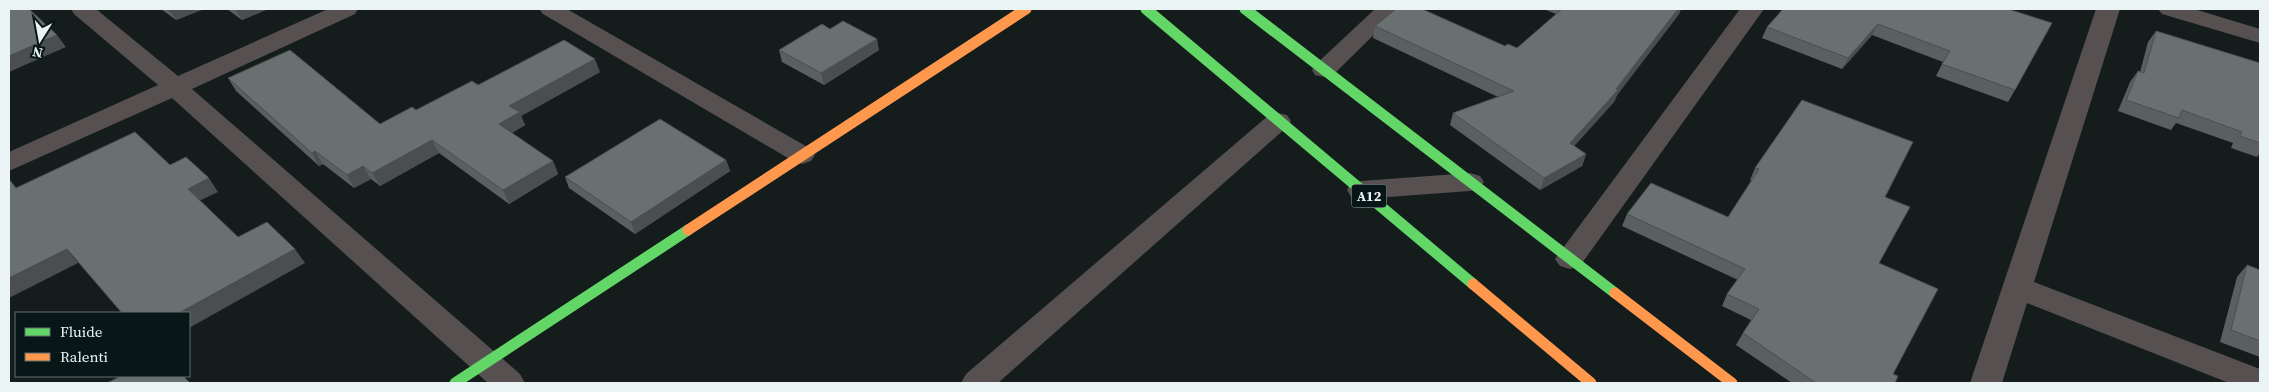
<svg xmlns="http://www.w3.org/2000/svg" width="2269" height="392" viewBox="0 0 2269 392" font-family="'Source Serif 4',serif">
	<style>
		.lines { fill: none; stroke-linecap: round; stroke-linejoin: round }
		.street { fill: #575051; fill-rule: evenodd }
		.fast { stroke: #63d668; stroke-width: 11 }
		.slow { stroke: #ff974d; stroke-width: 11 }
		.wall { fill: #5a6060 }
		.shaded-wall { fill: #4a4e4e }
		.building { fill: #697070; stroke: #4a4e4e }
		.labels { text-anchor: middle; stroke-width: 5; stroke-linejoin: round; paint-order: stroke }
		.shield { fill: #081617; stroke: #a7b1b2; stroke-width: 1 }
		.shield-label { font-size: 14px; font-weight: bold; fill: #ebf4f4 }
	</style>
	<rect width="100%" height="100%" fill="#141c1c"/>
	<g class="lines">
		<g class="street">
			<path d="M71 9H96L178 76 328 9H358L355 14 192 89 520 374 525 383H488L172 98 9 171V152L158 85 74 14Z"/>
			<path d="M539 9H567L811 149 815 155 811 161 802 164 793 161 543 14Z"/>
			<path d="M1375 9H1400L1333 75 1324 77 1315 75 1312 70 1315 65Z"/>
			<path d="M1740 9H1764L1580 266 1570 269 1560 266 1555 259 1560 252Z"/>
			<path d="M2096 9H2120L2034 282 2260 369V383H2229L2027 303 2002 383H1970Z"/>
			<path d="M2158 9H2194L2260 29V43L2162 14Z"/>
			<path d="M1278 113 1287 115 1291 121 1287 127 998 383H961L966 374 1269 115Z"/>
			<path d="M1470 173 1480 176 1484 182 1480 188 1470 191 1361 199 1351 197 1347 190 1351 183 1361 181Z"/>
		</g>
		<g class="fast">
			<path d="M1146 9 1473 284"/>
			<path d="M1245 9 1615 293"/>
			<path d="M455 383 688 230"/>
		</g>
		<g class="slow">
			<path d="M688 230 1026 9"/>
			<path d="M1473 284 1591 383"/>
			<path d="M1615 293 1732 383"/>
		</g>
	</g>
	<g class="wall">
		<path d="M161 9H204L176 20Z"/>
		<path d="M227 9H268L242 20Z"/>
		<path d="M1544 9H1681L1679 14 1617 95 1614 102 1574 146 1586 154 1582 166 1540 190 1450 125 1453 113 1498 97 1373 38 1375 26 1517 48 1556 14Z"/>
		<path d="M2008 9 2015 90 2008 102 1936 76 1943 62 1872 35 1842 69 1762 38 1767 27Z"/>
		<path d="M830 29 879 50 824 85 782 62 779 50Z"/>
		<path d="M2156 31 2260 63V153L2257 157 2231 148 2233 143 2176 123 2171 130 2118 111 2130 82 2138 71 2140 72 2148 42Z"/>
		<path d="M600 72 521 116 525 125 512 133 553 161 558 174 509 204 439 153 380 186 371 179 354 188 323 164 319 166 236 91 228 78 380 124 478 85Z"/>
		<path d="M726 160 730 171 635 234 569 188 565 177Z"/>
		<path d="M1755 168 1885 197 1879 263 1895 383H1792L1736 345 1743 333 1751 320 1722 306 1727 294 1738 280 1622 226 1627 214 1728 217 1752 180H1750Z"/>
		<path d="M2247 265 2260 270V357L2220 342 2237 277Z"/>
	</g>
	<g class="shaded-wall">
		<path d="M175 9H204L176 20 170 11Z"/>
		<path d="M241 9H268L242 20 236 11Z"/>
		<path d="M1678 9H1681L1679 14 1617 95 1614 102 1566 155 1570 143 1616 89Z"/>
		<path d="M1878 24 1872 35 1842 69 1848 58Z"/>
		<path d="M57 35 66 47 9 72V56Z"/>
		<path d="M877 39 879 50 824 85 821 73Z"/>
		<path d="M595 59 600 72 521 116 525 125 505 137 499 124 509 106Z"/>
		<path d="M432 140 439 153 380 186 372 173Z"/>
		<path d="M315 151 323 164 319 166 312 153Z"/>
		<path d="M1586 154 1582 166 1540 190 1544 178Z"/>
		<path d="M726 160 730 171 635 234 631 222Z"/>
		<path d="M553 161 558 174 509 204 503 190Z"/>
		<path d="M363 166 371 179 354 188 347 175Z"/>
		<path d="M209 178 218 192 197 202 188 189Z"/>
		<path d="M67 249 78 263 9 298V278Z"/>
		<path d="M295 249 305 263 189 328V313H179Z"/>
	</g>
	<g class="building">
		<path d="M9 9H29L57 35 9 56Z"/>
		<path d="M167 9H175L170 11Z"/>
		<path d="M1396 9H1422L1505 46 1508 44 1517 48 1562 9H1678L1616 89 1618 90 1570 143 1586 154 1544 178 1453 113 1514 91 1375 26Z"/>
		<path d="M1783 9H2008L2052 23 2015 90 1942 64 1950 51 1878 24 1848 58 1767 27Z"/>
		<path d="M843 21 877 39 821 73 779 50 822 24 830 29Z"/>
		<path d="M2156 31 2260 63V143L2240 136 2242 132 2182 110 2179 118 2126 100 2138 71 2144 73Z"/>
		<path d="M564 40 595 59 509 106 520 112 499 124 553 161 503 190 432 140 372 173 363 166 347 175 315 151 312 153 228 78 290 50 380 124 412 107 416 110 472 81 478 85Z"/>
		<path d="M1802 100 1913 142 1885 197 1910 207 1879 263 1938 289 1893 374 1898 376 1895 383H1816L1743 333 1759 309 1727 294 1745 269 1627 214 1651 183 1728 217 1759 169 1755 168Z"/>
		<path d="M660 119 726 160 631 222 565 177Z"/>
		<path d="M135 132 170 165 186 157 209 178 188 189 238 237 267 222 295 249 179 313H122L67 249 9 278V179L16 188Z"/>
		<path d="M2247 265 2260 270V341L2231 330Z"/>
		<path d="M121 376H183L190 383H107Z"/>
	</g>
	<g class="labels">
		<rect class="shield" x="1351.5" y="184.5" width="35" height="23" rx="4"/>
		<g class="shield-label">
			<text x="1369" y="201">A12</text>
		</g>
	</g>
	<rect width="2269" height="392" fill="none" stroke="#ebf4f4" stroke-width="20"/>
	<rect x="15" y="312" width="175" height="65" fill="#081617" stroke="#636f6f"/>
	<rect x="25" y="328" width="25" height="8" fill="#63d668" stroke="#636f6f"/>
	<text x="60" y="337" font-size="15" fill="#ebf4f4">Fluide</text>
	<rect x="25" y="353" width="25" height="8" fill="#ff974d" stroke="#636f6f"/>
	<text x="60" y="362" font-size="15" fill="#ebf4f4">Ralenti</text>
	<g transform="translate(40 40) rotate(191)" stroke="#081617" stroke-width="4" paint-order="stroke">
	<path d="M0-4L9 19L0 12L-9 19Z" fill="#ebf4f4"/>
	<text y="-8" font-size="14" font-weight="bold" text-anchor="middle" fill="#ebf4f4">N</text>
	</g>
</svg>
